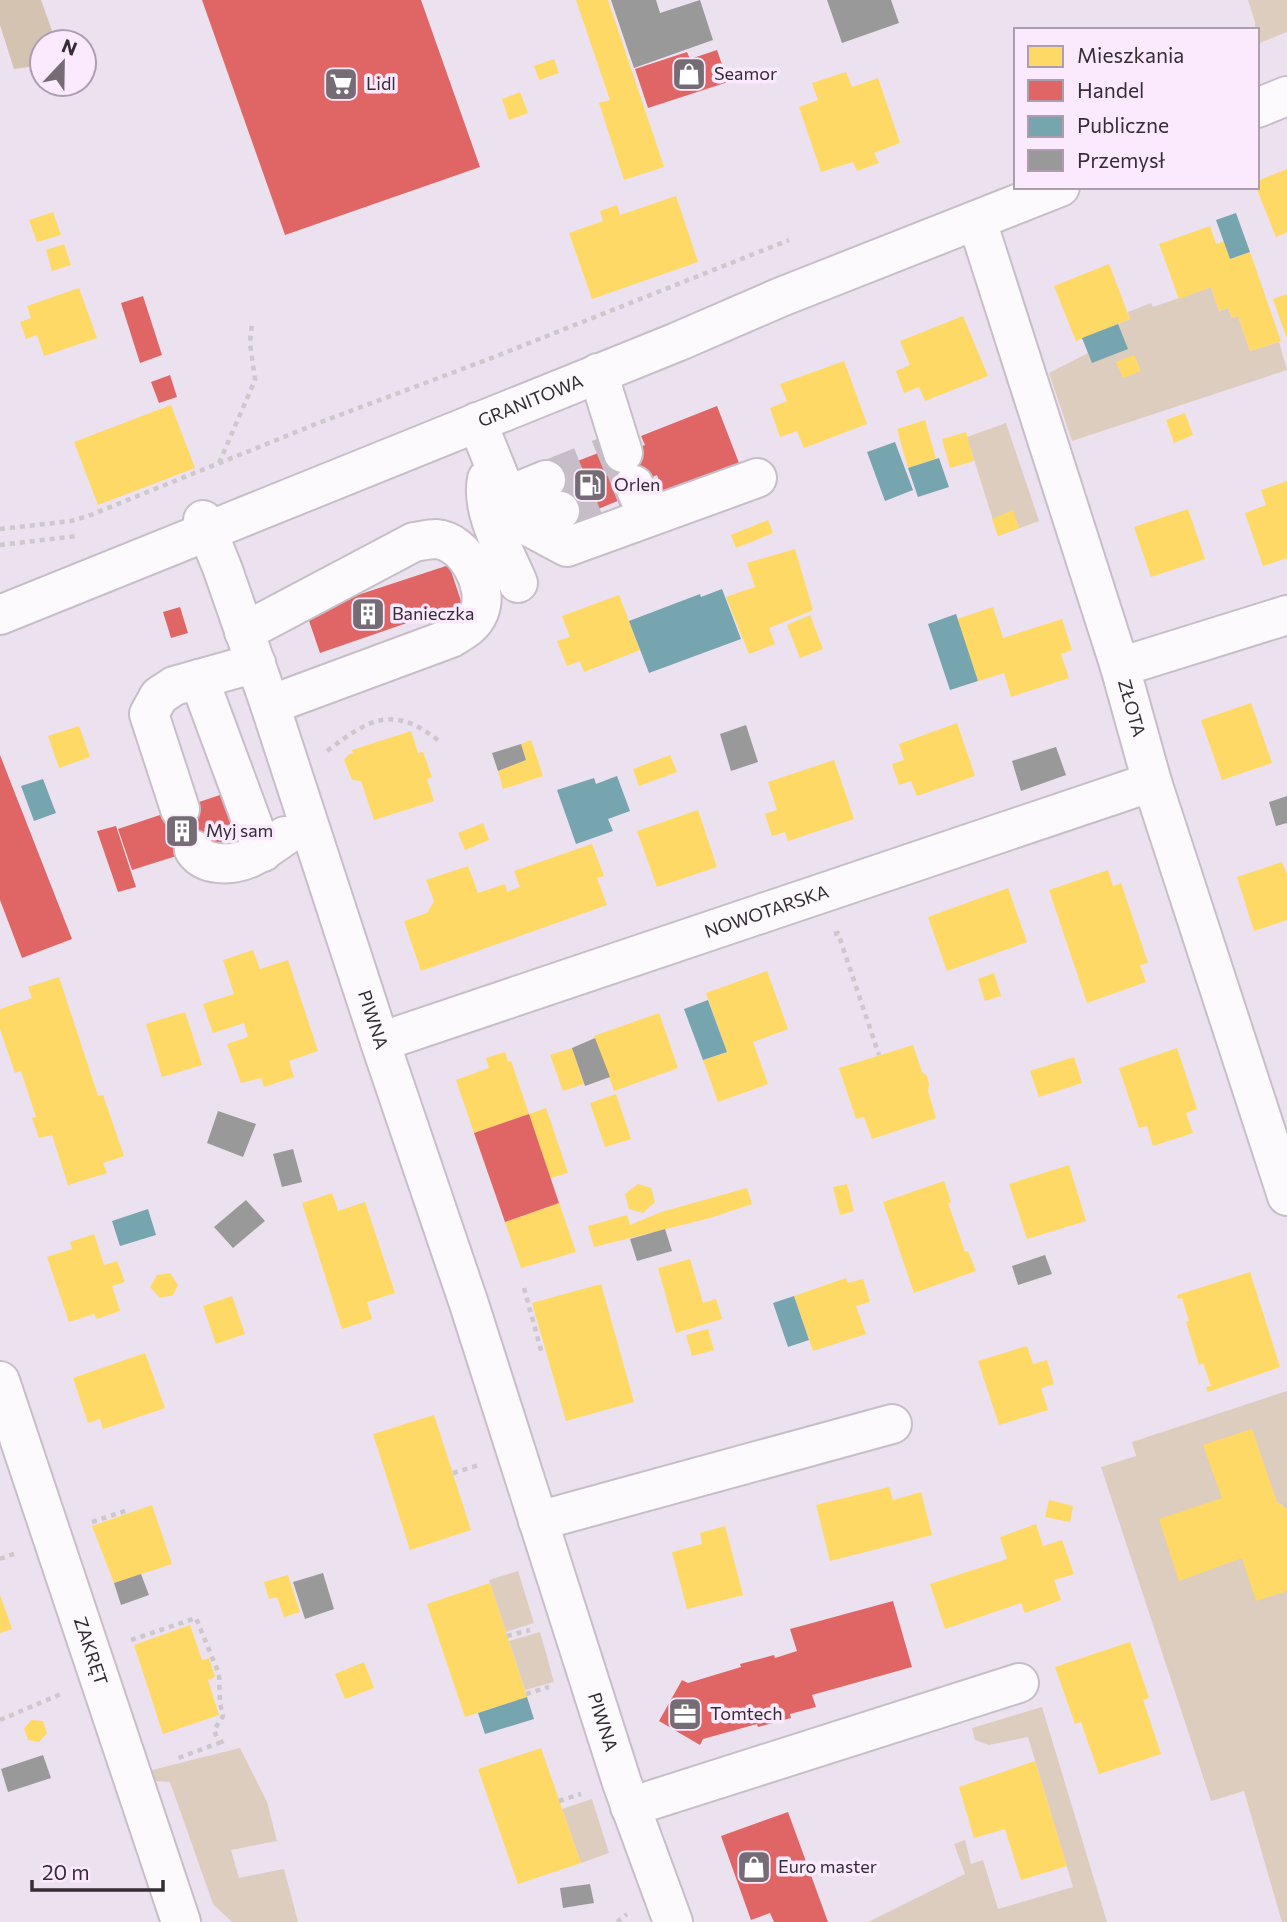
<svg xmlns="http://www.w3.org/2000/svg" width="1287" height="1922" viewBox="0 0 1287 1922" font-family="Commissioner,sans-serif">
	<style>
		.green { fill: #ddcdbe }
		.forest { fill: #d4c3b0 }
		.homes { fill: #ffd966 }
		.shops { fill: #e06666 }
		.public { fill: #76a5af }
		.industry { fill: #999 }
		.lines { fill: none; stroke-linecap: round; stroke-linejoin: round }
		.minor-tunnel { stroke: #c7bdc9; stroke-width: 38; stroke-dasharray: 38 19; stroke-linecap: butt }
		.minor-casing { stroke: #c7bec9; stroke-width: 42 }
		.path { stroke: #ccc8cc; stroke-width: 4.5; stroke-dasharray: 5 5; stroke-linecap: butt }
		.minor { stroke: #fcfafc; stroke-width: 38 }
		.labels { text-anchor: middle; stroke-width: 7; stroke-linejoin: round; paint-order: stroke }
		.poi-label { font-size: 18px; fill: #352d36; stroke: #fbeafe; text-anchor: start }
		.street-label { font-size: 18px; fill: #352d36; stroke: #fbeafe }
	</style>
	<rect width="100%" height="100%" fill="#ece1ee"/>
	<g class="green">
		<path d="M1248 0H1287V32L1257 44V30H1255V22Z"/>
		<path d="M1211 287 1219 311 1228 308 1232 318 1238 316 1250 351 1279 342 1287 370 1072 441 1049 373 1088 353 1118 324 1130 319 1128 312 1151 303 1153 307Z"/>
		<path d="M1006 423 1039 521 998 536 967 437Z"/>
		<path d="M1287 1391V1922H1282L1244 1791 1211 1801 1101 1467 1136 1456 1132 1442Z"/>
		<path d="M518 1571 534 1623 506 1632 489 1580Z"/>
		<path d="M540 1632 554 1682 525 1690 509 1641Z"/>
		<path d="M1042 1707 1107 1922H868L965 1874 954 1844 965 1840 971 1864 983 1860 998 1909 1073 1887 1028 1737 989 1745 975 1740 972 1728Z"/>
		<path d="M240 1748 267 1802 277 1841 231 1850 239 1878 284 1869 298 1922H232L213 1904 170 1782 153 1781 152 1770Z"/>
		<path d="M592 1799 609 1853 581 1863 562 1809Z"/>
	</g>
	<path class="forest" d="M0 0H41L56 42H42V65L14 69 0 25Z"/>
	<g class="homes">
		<path d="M576 0H608L664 167 624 180 599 103 610 100Z"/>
		<path d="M554 59 559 73 539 80 534 66Z"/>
		<path d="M846 72 852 87 878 78 900 143 874 153 879 163 857 171 853 162 821 172 799 107 818 100 812 83Z"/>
		<path d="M520 92 528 113 509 120 502 99Z"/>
		<path d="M1287 169V232L1276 237 1256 187 1257 181Z"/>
		<path d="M676 196 698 262 592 299 569 233 603 221 600 211 617 205 620 215Z"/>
		<path d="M53 212 61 235 37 242 29 220Z"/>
		<path d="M1210 226 1216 244 1224 241 1230 259 1250 252 1281 341 1250 351 1238 316 1232 318 1228 308 1219 311 1211 287 1179 299 1159 244Z"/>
		<path d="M64 244 71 265 52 271 46 250Z"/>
		<path d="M1109 264 1130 319 1076 341 1054 286Z"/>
		<path d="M79 288 97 338 44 356 37 335 26 339 20 322 31 318 27 306Z"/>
		<path d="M1287 294V339L1273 299Z"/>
		<path d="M963 316 988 376 925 401 919 387 904 393 896 371 910 365 900 341Z"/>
		<path d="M1134 355 1141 371 1123 378 1116 362Z"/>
		<path d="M844 361 867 424 804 448 797 431 780 437 770 408 787 401 780 384Z"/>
		<path d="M171 405 195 468 98 505 74 442Z"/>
		<path d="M1185 413 1193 435 1174 443 1166 420Z"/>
		<path d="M925 420 936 459 908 468 897 429Z"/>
		<path d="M966 432 974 461 950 468 942 439Z"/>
		<path d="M1287 481V558L1263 566 1245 513 1266 505 1261 490Z"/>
		<path d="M1188 509 1205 559 1151 577 1134 527Z"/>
		<path d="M1013 510 1019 528 998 536 992 519Z"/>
		<path d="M768 520 773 533 736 548 731 535Z"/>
		<path d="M795 549 813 610 769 628 775 644 749 654 726 597 755 587 747 563Z"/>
		<path d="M619 595 640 650 584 672 580 661 567 666 557 641 570 637 562 616Z"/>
		<path d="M993 607 1003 638 1062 619 1072 650 1061 654 1069 678 1011 697 1004 673 978 681 957 619Z"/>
		<path d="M810 615 823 649 800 658 787 625Z"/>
		<path d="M1251 703 1272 763 1222 780 1201 720Z"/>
		<path d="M957 723 975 776 917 796 911 781 899 785 892 764 904 760 899 744Z"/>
		<path d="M79 726 90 757 59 768 48 736Z"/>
		<path d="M411 731 418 753 423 752 432 777 427 779 434 801 374 820 361 781 352 780 344 760 348 755 353 753 352 750Z"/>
		<path d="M531 740 543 776 503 789 498 771 526 760 521 744Z"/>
		<path d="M670 755 677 772 639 786 633 769Z"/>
		<path d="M834 760 854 819 788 841 785 832 772 836 765 814 777 810 768 782Z"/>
		<path d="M698 810 717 867 657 887 637 831Z"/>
		<path d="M483 823 489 840 465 850 458 833Z"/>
		<path d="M592 844 604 876 597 878 607 905 421 971 404 921 427 913 434 901 426 880 468 866 478 893 505 884 507 892 520 887 514 871Z"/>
		<path d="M1282 862 1287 874V920L1254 931 1237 877Z"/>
		<path d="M1108 870 1113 886 1121 883 1148 963 1140 965 1146 982 1087 1003 1049 890Z"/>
		<path d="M1008 888 1027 942 947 971 928 917Z"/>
		<path d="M253 950 260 969 288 960 318 1051 289 1061 294 1077 264 1087 261 1078 241 1083 227 1044 248 1037 244 1023 213 1033 203 1004 234 994 223 960Z"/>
		<path d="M767 971 788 1029 753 1042 768 1084 718 1102 703 1060 727 1052 706 993Z"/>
		<path d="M994 973 1001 996 985 1001 978 979Z"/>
		<path d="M59 977 98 1096 103 1095 124 1156 103 1163 107 1173 68 1185 52 1135 39 1138 32 1118 36 1117 21 1071 15 1073 0 1029V1009L32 998 28 987Z"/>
		<path d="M185 1012 202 1065 162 1077 146 1024Z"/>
		<path d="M659 1013 678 1068 614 1091 594 1036Z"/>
		<path d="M913 1045 922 1072 927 1076 929 1084 928 1091 936 1118 872 1139 864 1117 856 1119 839 1068Z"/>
		<path d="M572 1048 584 1084 563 1091 550 1055Z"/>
		<path d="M1177 1048 1197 1109 1186 1113 1193 1133 1153 1146 1147 1126 1139 1128 1119 1068Z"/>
		<path d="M505 1052 508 1062 511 1061 529 1114 474 1133 456 1080 489 1068 486 1058Z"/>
		<path d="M1074 1057 1082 1083 1039 1097 1030 1071Z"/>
		<path d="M616 1094 631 1139 605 1147 590 1103Z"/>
		<path d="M546 1108 568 1173 550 1178 529 1114Z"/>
		<path d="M1069 1165 1086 1221 1027 1239 1009 1184Z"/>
		<path d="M944 1181 951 1202 948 1203 965 1252 968 1251 976 1271 914 1293 883 1202Z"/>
		<path d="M638 1184 651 1188 655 1202 643 1213 629 1209 625 1194Z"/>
		<path d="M847 1184 854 1211 840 1215 833 1187Z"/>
		<path d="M747 1188 752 1204 710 1218 594 1247 588 1226 627 1215 630 1225 661 1212Z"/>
		<path d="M332 1193 338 1211 365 1202 395 1293 367 1302 372 1319 342 1329 302 1203Z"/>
		<path d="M559 1203 576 1252 521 1268 505 1222Z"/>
		<path d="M94 1234 104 1265 117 1261 125 1282 112 1286 120 1311 97 1319 94 1314 69 1322 47 1257 72 1249 70 1242Z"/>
		<path d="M690 1259 703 1303 716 1299 722 1319 676 1333 658 1268Z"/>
		<path d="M1250 1272 1280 1367 1208 1392 1206 1387 1211 1386 1203 1363 1199 1365 1186 1322 1189 1321 1182 1298 1178 1299 1177 1295Z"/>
		<path d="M170 1273 178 1285 173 1295 160 1298 150 1287 157 1275Z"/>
		<path d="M846 1278 848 1283 863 1279 870 1302 856 1306 866 1334 813 1351 794 1296Z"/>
		<path d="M601 1284 634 1402 566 1421 532 1303Z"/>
		<path d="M232 1296 245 1334 216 1344 203 1306Z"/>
		<path d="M708 1329 714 1350 692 1356 686 1335Z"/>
		<path d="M1027 1346 1033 1364 1047 1360 1054 1384 1041 1388 1048 1410 999 1425 978 1361Z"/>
		<path d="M145 1353 165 1408 103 1429 100 1419 88 1423 73 1378Z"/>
		<path d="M434 1415 471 1530 410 1550 373 1434Z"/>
		<path d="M1252 1429 1277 1502 1287 1508V1591L1256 1601 1242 1558 1179 1581 1159 1519 1222 1498 1203 1445Z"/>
		<path d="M889 1487 893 1500 921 1492 932 1535 830 1561 816 1505Z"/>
		<path d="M1049 1500 1073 1506 1070 1522 1045 1517Z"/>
		<path d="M152 1505 172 1564 114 1583 92 1526Z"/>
		<path d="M1036 1524 1043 1546 1062 1540 1074 1574 1054 1580 1061 1600 1025 1613 1021 1603 945 1629 930 1584 1007 1559 1000 1537Z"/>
		<path d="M725 1526 743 1595 687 1609 672 1552 702 1544 700 1533Z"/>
		<path d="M288 1575 300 1612 284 1617 277 1597 269 1599 264 1582Z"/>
		<path d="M490 1583 527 1697 465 1717 427 1604Z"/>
		<path d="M0 1595 12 1629 0 1633Z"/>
		<path d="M190 1625 202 1660 209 1658 215 1677 208 1680 219 1715 163 1734 134 1645Z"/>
		<path d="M1130 1642 1149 1698 1143 1700 1161 1754 1099 1774 1081 1722 1075 1724 1055 1667Z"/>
		<path d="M364 1662 374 1688 345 1699 335 1674Z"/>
		<path d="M31 1720 43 1721 47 1733 39 1742 28 1740 24 1729Z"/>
		<path d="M541 1748 581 1863 518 1884 478 1769Z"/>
		<path d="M1035 1761 1067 1866 1021 1880 1005 1829 974 1838 959 1787Z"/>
	</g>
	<g class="shops">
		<path d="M202 0H421L480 167 285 235Z"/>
		<path d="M717 50 728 82 648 108 635 69 687 52 690 59Z"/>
		<path d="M143 296 162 355 140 363 121 303Z"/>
		<path d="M170 375 177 397 159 403 151 382Z"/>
		<path d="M717 406 739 463 663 492 657 475 622 490 625 498 564 523 544 474 606 450 609 459 645 445 641 436Z"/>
		<path d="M449 565 462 604 320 653 306 612Z"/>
		<path d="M180 607 188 633 171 638 163 612Z"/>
		<path d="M0 755 72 939 22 958 0 900Z"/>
		<path d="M232 791 246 834 132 870 118 829Z"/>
		<path d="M116 826 136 887 118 892 97 831Z"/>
		<path d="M529 1114 559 1203 505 1222 474 1133Z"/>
		<path d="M893 1601 912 1667 812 1695 816 1707 790 1714 791 1718 758 1727 757 1724 703 1739 700 1745 659 1721 682 1680 688 1683 741 1667 740 1664 774 1655 775 1658 797 1651 790 1629Z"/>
		<path d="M788 1812 828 1922H774L770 1913 751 1920 721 1836Z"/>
	</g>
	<g class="public">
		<path d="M1236 213 1250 252 1230 259 1216 220Z"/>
		<path d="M1118 324 1128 349 1092 363 1082 338Z"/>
		<path d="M895 442 913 490 885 501 867 452Z"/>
		<path d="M939 458 949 487 918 497 908 468Z"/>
		<path d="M722 589 741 639 649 673 629 621 700 594 701 597Z"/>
		<path d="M956 614 978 681 950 690 928 624Z"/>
		<path d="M617 776 630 811 608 819 613 831 576 844 557 790 594 778 596 784Z"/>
		<path d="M43 779 56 813 34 821 21 786Z"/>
		<path d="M708 1000 727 1052 703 1060 684 1009Z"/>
		<path d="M148 1209 156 1235 120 1246 112 1221Z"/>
		<path d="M794 1296 809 1340 788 1347 773 1303Z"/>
		<path d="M527 1697 534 1719 485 1734 478 1713Z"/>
	</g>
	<g class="industry">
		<path d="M611 0H656L660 13 700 0 713 40 634 68Z"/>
		<path d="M827 0H891L899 23 842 43Z"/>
		<path d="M746 725 758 762 731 771 720 734Z"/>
		<path d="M521 744 526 760 498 771 492 753Z"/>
		<path d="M1056 747 1066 775 1021 791 1012 761Z"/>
		<path d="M1287 796V823L1276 826 1269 802Z"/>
		<path d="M595 1038 610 1077 585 1086 572 1048Z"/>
		<path d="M218 1111 256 1124 243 1157 207 1143Z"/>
		<path d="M293 1149 302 1182 282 1187 273 1154Z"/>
		<path d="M246 1200 265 1221 233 1248 214 1227Z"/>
		<path d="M665 1229 672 1251 637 1261 630 1239Z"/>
		<path d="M1045 1255 1052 1274 1018 1285 1012 1266Z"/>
		<path d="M323 1573 334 1609 305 1619 293 1582Z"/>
		<path d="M141 1574 149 1595 121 1605 114 1583Z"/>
		<path d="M43 1755 51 1778 8 1792 1 1769Z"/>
		<path d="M590 1884 594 1903 563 1908 560 1888Z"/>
	</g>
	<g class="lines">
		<g class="minor-tunnel">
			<path d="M546 480 608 455"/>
			<path d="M560 511 633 483"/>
		</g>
		<g class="minor-casing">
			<g id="minor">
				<path d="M1257 108 1287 96"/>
				<path id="s1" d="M977 221 1120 667 1152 782 1287 1196"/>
				<path d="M598 373 623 453"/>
				<path d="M477 422 507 496 524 524 560 511"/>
				<path d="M487 479C480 511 506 554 518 583"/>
				<path d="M634 485 648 517"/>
				<path d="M507 496 546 480"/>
				<path id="s2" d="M203 520 223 570 270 705 380 1042 469 1304 622 1783 673 1922"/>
				<path d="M524 524 567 547 757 478"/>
				<path id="s3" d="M0 615 677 342 781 297 1060 187"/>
				<path d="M244 632 414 542C421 541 429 539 436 539 465 541 490 586 479 612 474 625 463 631 451 638L270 705"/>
				<path d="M1120 667 1287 615"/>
				<path d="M199 679 263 852"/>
				<path d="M180 809 149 714 159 696 174 686 256 663"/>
				<path d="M194 850C200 859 207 862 218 863 245 866 263 851 285 836"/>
				<path id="s4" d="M380 1042 1152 782"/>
				<path id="s5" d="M0 1381 181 1922"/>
				<path d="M538 1521 892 1424"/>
				<path d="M630 1807 1019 1683"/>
			</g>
		</g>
		<g class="path">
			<path d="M219 463 255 380 250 343 252 323"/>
			<path d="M0 529 71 521 88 516 321 422 489 359 789 240"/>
			<path d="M0 545 77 536"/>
			<path d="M327 751C369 719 393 704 439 741"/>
			<path d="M834 934 838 933 879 1055"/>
			<path d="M524 1288 542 1354"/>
			<path d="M453 1473 479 1465"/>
			<path d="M1285 1507 1287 1504"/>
			<path d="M92 1522 128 1510"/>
			<path d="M0 1559 16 1553"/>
			<path d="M507 1636 530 1630"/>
			<path d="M131 1640 196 1618 219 1674 220 1703 223 1716 214 1730 219 1743 178 1758"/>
			<path d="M526 1694 549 1687"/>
			<path d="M0 1720 61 1694"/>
			<path d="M219 1743 228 1739"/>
			<path d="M559 1801 581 1794"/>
			<path d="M617 1922 627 1914"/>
		</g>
		<use href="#minor" class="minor"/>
	</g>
	<defs>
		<g id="shop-square" transform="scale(1.75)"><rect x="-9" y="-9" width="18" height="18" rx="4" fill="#756c76" stroke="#fbeafe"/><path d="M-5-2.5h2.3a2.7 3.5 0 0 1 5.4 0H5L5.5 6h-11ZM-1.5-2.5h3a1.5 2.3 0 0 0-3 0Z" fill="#fff"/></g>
		<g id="supermarket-square" transform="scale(1.75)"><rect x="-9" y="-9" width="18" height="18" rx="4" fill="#756c76" stroke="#fbeafe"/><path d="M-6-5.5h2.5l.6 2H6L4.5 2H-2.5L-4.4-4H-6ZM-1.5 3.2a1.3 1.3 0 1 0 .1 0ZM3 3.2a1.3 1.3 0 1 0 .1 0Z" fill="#fff"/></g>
		<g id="fuel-square" transform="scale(1.75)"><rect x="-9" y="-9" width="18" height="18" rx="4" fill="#756c76" stroke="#fbeafe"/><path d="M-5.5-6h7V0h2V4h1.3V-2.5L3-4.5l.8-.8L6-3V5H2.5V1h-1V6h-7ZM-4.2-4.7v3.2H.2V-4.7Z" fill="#fff"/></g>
		<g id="building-square" transform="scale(1.75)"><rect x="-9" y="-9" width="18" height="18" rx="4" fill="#756c76" stroke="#fbeafe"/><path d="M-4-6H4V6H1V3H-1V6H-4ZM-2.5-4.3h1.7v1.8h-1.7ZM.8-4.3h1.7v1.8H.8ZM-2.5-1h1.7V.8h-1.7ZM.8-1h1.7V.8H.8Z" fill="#fff"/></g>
		<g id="office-square" transform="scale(1.75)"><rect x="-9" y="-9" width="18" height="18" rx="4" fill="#756c76" stroke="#fbeafe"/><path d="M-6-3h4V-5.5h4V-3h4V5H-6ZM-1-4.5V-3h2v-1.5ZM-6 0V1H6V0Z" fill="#fff"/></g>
	</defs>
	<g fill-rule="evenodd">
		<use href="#shop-square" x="689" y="74"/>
		<use href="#supermarket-square" x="341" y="84"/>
		<use href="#fuel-square" x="590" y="485"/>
		<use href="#building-square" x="368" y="614"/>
		<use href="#building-square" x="182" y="831"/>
		<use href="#office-square" x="685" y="1714"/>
		<use href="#shop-square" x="754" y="1867"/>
	</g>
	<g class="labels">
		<g class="poi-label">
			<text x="714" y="80">Seamor</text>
			<text x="366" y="90">Lidl</text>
			<text x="614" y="491">Orlen</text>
			<text x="392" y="620">Banieczka</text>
			<text x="206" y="837">Myj sam</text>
			<text x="710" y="1720">Tomtech</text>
			<text x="778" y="1873">Euro master</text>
		</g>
		<g class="street-label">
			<text dy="6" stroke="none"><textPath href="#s3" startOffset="572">GRANITOWA</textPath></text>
			<text dy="6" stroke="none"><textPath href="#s1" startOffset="511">ZŁOTA</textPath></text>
			<text dy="6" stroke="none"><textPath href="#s4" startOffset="408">NOWOTARSKA</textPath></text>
			<text dy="6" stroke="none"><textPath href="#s2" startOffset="528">PIWNA</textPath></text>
			<text dy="6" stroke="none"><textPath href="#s5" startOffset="285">ZAKRĘT</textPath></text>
			<text dy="6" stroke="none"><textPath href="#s2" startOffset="1267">PIWNA</textPath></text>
		</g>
	</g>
	<rect x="1014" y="28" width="245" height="161" fill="#fbeafe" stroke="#ac9eae" stroke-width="2"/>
	<rect x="1028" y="46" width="35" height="21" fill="#ffd966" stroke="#ac9eae" stroke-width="2"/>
	<text x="1077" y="63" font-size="21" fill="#352d36">Mieszkania</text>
	<rect x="1028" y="80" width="35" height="21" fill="#e06666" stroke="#ac9eae" stroke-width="2"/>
	<text x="1077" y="98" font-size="21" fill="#352d36">Handel</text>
	<rect x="1028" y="116" width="35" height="21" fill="#76a5af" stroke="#ac9eae" stroke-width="2"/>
	<text x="1077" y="133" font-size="21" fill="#352d36">Publiczne</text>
	<rect x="1028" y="150" width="35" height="21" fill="#999999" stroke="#ac9eae" stroke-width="2"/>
	<text x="1077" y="168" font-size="21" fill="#352d36">Przemysł</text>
	<g transform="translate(63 63) rotate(22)"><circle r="33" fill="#fbeafe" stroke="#ac9eae" stroke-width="2"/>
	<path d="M0-5L12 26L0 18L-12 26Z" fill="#756c76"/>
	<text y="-10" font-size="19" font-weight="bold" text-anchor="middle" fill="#352d36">N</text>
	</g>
	<path d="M32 1880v10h131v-10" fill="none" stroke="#352d36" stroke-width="3.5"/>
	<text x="42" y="1880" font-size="21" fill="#352d36" stroke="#fbeafe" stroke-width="5" paint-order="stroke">20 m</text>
</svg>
